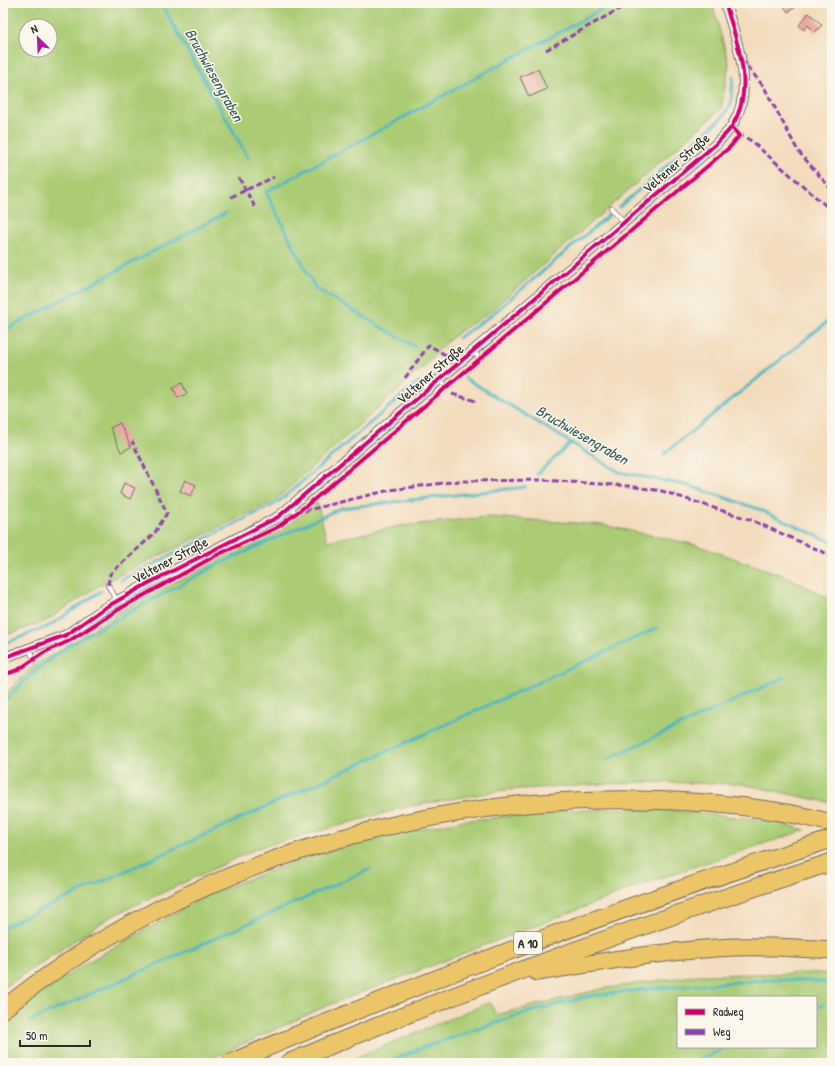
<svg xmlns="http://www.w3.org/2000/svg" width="835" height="1066" viewBox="0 0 835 1066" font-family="'Patrick Hand',sans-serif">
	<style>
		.green { fill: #abcc75; stroke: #6b7c50; fill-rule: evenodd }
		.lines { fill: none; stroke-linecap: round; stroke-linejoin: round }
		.stream { stroke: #46b5bf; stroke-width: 3 }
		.building { fill: #eaa49f }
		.lane-casing { stroke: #71695e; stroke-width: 6 }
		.street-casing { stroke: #71695e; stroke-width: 11 }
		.highway-casing { stroke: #71695e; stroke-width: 19 }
		.path { stroke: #71695e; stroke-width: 1.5; stroke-dasharray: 1 3; stroke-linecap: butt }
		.lane { stroke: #fff; stroke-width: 4.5 }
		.street { stroke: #fff; stroke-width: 9 }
		.highway { stroke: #edc569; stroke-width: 17 }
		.quiet { stroke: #8e44ad; stroke-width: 3; stroke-dasharray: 6 3; stroke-linecap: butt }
		.cycleway-casing { stroke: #fbf7ec; stroke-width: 6 }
		.cycleway { stroke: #d6006c; stroke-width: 4 }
		.labels { text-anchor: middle; stroke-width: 3; stroke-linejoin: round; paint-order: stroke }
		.shield { fill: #fbf7ec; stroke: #696865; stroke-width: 1 }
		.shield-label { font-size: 13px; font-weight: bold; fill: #2b2b2b }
		.street-label { font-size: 14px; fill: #2b2b2b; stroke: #fbf7ec }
		.water-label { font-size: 15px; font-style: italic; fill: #345b5f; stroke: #fbf7ec }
	</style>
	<rect width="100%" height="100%" fill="#fbf7ec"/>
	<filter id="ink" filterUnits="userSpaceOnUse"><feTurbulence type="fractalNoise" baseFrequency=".025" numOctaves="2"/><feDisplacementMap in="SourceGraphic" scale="8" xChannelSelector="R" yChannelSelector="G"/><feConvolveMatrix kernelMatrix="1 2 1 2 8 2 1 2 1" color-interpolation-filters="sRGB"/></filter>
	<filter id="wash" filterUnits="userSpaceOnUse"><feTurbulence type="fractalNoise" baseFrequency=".012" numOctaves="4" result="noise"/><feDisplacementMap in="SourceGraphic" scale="16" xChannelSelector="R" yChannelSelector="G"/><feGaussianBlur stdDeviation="0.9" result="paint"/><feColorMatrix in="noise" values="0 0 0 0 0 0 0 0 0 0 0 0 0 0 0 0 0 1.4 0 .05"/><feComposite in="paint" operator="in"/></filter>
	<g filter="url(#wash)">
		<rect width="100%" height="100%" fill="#f3dcbd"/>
		<g class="green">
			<path d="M3 3H712L729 64 721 109 487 314C461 330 447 338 428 363L274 501 119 575 97 587 46 621 3 636ZM26 26H50V50H26Z"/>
			<path d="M317 502 327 541 400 526 488 517 603 525 696 545 785 576 832 600V803L742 784 643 782 504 790 406 807 258 848 110 917 3 988V696L31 668 124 609 218 559 280 529Z"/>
			<path d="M648 808 773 821 805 830 660 878 329 1005 201 1063H3V1019L6 1017 86 963 209 894 305 858 377 838 460 821 572 810Z"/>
			<path d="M819 973 832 974V1063H343L490 1002 496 1015 601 989 698 975ZM678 997H816V1047H678Z"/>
		</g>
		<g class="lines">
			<g class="stream">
				<path d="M161 3 248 158"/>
				<path d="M619 207 722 118 731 104 733 77"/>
				<path d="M3 331 226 213"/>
				<path d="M458 338 490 316 609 215"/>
				<path d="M415 347 315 288 266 192 613 3"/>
				<path d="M465 378 619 472 690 486 756 508 832 542"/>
				<path d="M664 454 832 318"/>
				<path d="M537 474 571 443"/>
				<path d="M121 580 277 503 419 381"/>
				<path d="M3 644 49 626 101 591"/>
				<path d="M3 702 33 673 67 646 217 565 341 508 525 487"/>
				<path d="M607 759 785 677"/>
				<path d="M3 927 657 628"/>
				<path d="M816 1008 824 1004"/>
				<path d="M30 1021 370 869"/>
				<path d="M385 1063 422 1048 522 1014 590 996 657 988 777 979 832 983"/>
				<path d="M692 1063 728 1047"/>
			</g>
		</g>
		<g id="blocks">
			<g class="building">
				<path d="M782 3H802L788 12Z"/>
				<path d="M809 13 822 25 815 32 808 25 804 30 799 25Z"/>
				<path d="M538 69 547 89 529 97 520 77Z"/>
				<path d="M182 383 187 394 178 398 173 388Z"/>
				<path d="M120 423 131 447 121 452 110 428Z"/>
				<path d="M185 480 196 485 191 496 180 491Z"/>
				<path d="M124 483 135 488 130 499 120 494Z"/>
			</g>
		</g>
	</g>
	<g filter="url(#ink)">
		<use href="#blocks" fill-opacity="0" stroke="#71695e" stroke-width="1"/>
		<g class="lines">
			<g class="lane-casing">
				<g id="lane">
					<path d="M611 208 624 222"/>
					<path d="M473 351 480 359"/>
					<path d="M447 356 459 363"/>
					<path d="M440 380 447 387"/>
					<path d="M290 507 296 514"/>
					<path d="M108 585 117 601"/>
					<path d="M30 649 34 660"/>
				</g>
			</g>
			<g class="street-casing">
				<path id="street" d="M3 658 66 635 103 609 147 584 278 517 716 144C721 138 728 133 732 126 756 88 737 42 725 3"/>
			</g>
			<g class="highway-casing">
				<g id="highway">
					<path d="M537 972C602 962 668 950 735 947 767 946 800 948 832 950"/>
					<path d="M3 1009C181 867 413 796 640 800 704 801 770 807 832 823"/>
					<path d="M230 1063C427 979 628 904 832 839"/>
					<path d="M288 1063C466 988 648 922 832 862"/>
				</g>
			</g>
			<g class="path">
				<path d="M485 355 730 147 739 136"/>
				<path d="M453 383 476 363"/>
				<path d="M307 505 442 391"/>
				<path d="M3 675 18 670 28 663"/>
			</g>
			<use href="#lane" class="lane"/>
			<use href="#street" class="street"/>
			<use href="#highway" class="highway"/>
			<g class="quiet">
				<path d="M546 50 630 3"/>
				<path d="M742 60 764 87 798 151 832 190"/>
				<path d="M738 134 750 140 832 211"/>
				<path d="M239 178 255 207"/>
				<path d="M231 197 274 177"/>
				<path d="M405 378 429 345 447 356"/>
				<path d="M452 394 476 401"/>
				<path d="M304 511 390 490 459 481 543 480 628 486 662 491 751 520 832 556"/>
				<path d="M108 585 110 574 154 534 167 513 132 441"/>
			</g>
			<g class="cycleway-casing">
				<g id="cycleway">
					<path d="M3 658 66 635 103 609 147 584 278 517 716 144C721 138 728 133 732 126 756 88 737 42 725 3"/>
					<path d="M3 675 18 670 45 652 69 641 121 608 215 556 278 527 311 502 730 147 739 136 732 127"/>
				</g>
			</g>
			<use href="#cycleway" class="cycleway"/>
		</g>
	</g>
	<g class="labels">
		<rect class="shield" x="514" y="932" width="28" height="22" rx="3"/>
		<g class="shield-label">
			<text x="528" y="948">A 10</text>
		</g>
		<g class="street-label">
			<text transform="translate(676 163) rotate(-41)" y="5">Veltener Straße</text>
			<text transform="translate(430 374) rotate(-41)" y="5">Veltener Straße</text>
			<text transform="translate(170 560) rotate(-28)" y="5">Veltener Straße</text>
		</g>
		<g class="water-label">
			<text transform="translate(214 75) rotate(61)" y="5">Bruchwiesengraben</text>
			<text transform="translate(582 435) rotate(30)" y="5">Bruchwiesengraben</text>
		</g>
	</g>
	<rect width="835" height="1066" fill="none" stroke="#fbf7ec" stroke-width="16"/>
	<rect x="677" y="996" width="140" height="52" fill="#fbf7ec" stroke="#a8a59f"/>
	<rect x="685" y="1009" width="20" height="6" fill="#d6006c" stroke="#a8a59f"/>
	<text x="713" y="1016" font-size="12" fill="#2b2b2b">Radweg</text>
	<rect x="685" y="1029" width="20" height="6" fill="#8e44ad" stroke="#a8a59f"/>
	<text x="713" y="1036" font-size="12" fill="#2b2b2b">Weg</text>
	<g transform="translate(38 38) rotate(336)"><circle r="19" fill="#fbf7ec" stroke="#a8a59f"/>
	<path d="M0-3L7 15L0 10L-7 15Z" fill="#b5179e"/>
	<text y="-6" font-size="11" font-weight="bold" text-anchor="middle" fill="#2b2b2b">N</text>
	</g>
	<path d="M20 1040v6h70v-6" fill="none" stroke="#2b2b2b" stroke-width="2"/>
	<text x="26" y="1040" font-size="12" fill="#2b2b2b" stroke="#fbf7ec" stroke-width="3" paint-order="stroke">50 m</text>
</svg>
